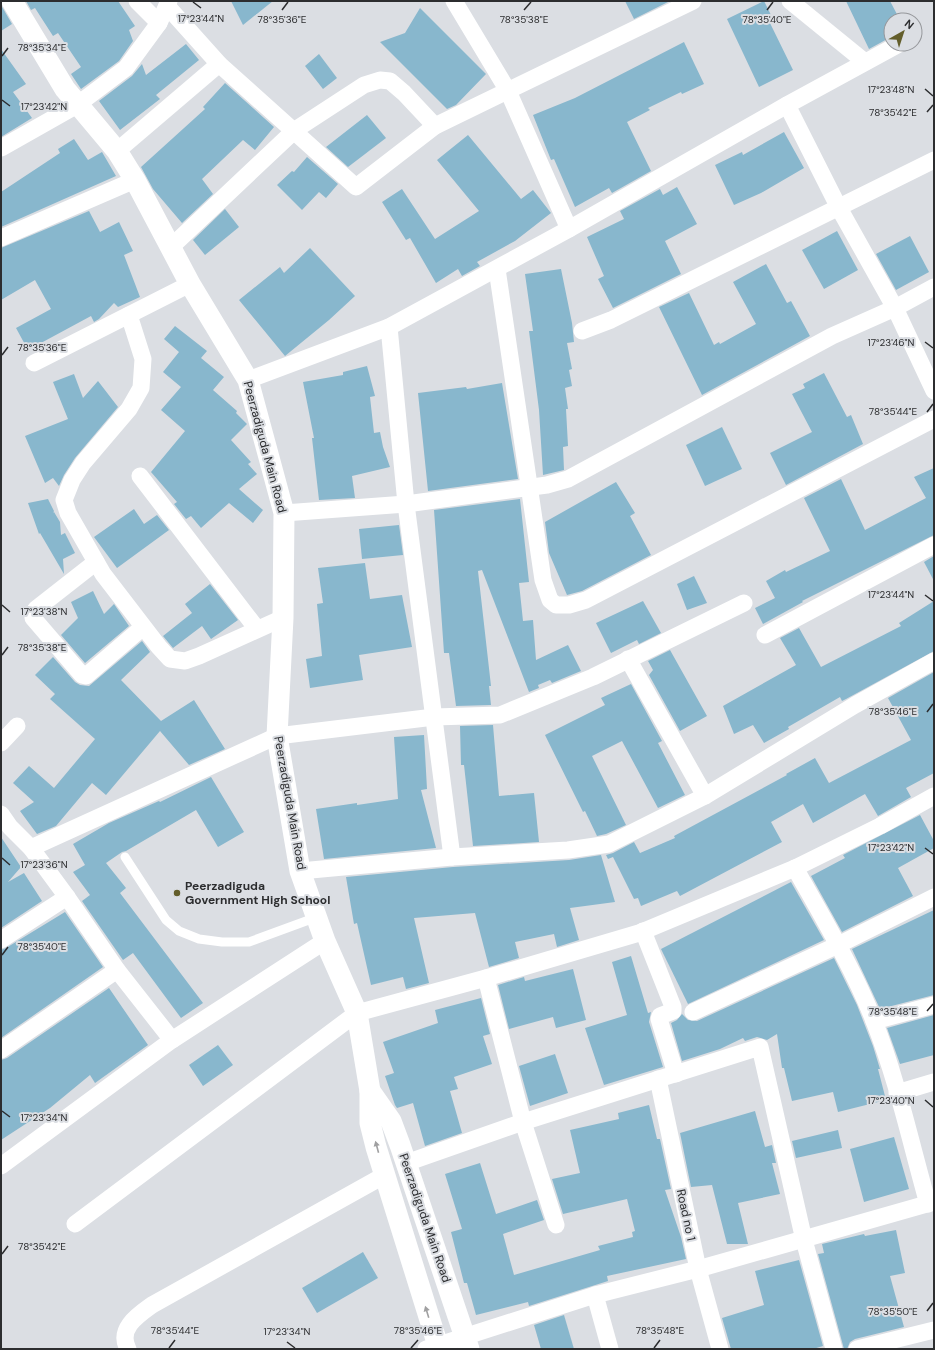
<svg xmlns="http://www.w3.org/2000/svg" width="935" height="1350" viewBox="0 0 935 1350" font-family="'DM Sans',sans-serif">
	<style>
		.building { fill: #88b7cd }
		.lines { fill: none; stroke-linecap: round; stroke-linejoin: round }
		.service { stroke: #fff; stroke-width: 9 }
		.minor { stroke: #fff; stroke-width: 17 }
		.tertiary { stroke: #fff; stroke-width: 21 }
		.oneway { fill: #a0a0a1 }
		.ticks { fill: none; stroke: #2c2d2f; stroke-width: 1.5 }
		.poi-dot { fill: #635e2b; stroke: #dbdee3; stroke-width: 1.5 }
		.labels { text-anchor: middle; stroke-width: 4; stroke-linejoin: round; paint-order: stroke }
		.street-label { font-size: 12px; fill: #2c2d2f; stroke: #dbdee3 }
		.poi-label { font-size: 12px; font-weight: bold; fill: #2c2d2f; stroke: #dbdee3; text-anchor: start }
		.ticks-label { font-size: 10px; text-anchor: middle; fill: #2c2d2f; stroke: #dbdee3; stroke-width: 4; stroke-linejoin: round; paint-order: stroke }
	</style>
	<rect width="100%" height="100%" fill="#dbdee3"/>
	<g class="building">
		<path d="M26 1H118L135 26 129 30 133 41 119 61 81 89 71 74 81 67 58 33 53 36 35 8 31 10Z"/>
		<path d="M231 1H273L243 25Z"/>
		<path d="M625 1H670L634 19Z"/>
		<path d="M764 1 773 19 769 21 793 70 759 87 727 19Z"/>
		<path d="M846 1H890L900 20H891V37L869 49Z"/>
		<path d="M1 5 12 24 1 31Z"/>
		<path d="M420 8 486 74 456 105 447 109 380 42 405 33Z"/>
		<path d="M684 42 704 84 682 94 681 92 648 108 650 110 627 122 651 171 612 193 609 188 575 207 554 159 551 160 533 115 575 98Z"/>
		<path d="M186 44 199 60 156 95 160 99 120 130 99 101 132 76 142 64 146 75Z"/>
		<path d="M1 49 26 84 13 92 32 118 1 137Z"/>
		<path d="M319 54 337 78 323 89 305 66Z"/>
		<path d="M225 83 274 127 255 150 243 140 202 179 213 194 182 223 153 189 141 167 205 109 203 107Z"/>
		<path d="M367 115 386 138 348 167 326 147Z"/>
		<path d="M784 132 804 168 761 193 734 205 715 165 742 152 743 155Z"/>
		<path d="M468 135 521 199 533 190 551 213 515 241 477 262 480 266 462 276 458 269 436 283 410 238 406 240 382 202 402 189 435 239 479 211 437 160Z"/>
		<path d="M74 139 88 160 102 152 116 176 1 227V192L60 153 58 149Z"/>
		<path d="M307 157 338 184 326 198 319 192 302 210 277 185 292 171 294 172Z"/>
		<path d="M677 187 697 224 665 241 681 274 613 308 598 279 604 276 587 237 624 219 620 211 660 189 663 195Z"/>
		<path d="M225 209 239 227 205 255 193 240Z"/>
		<path d="M89 211 100 232 119 222 133 251 124 255 140 297 118 307 114 303 99 319 94 322 91 316 28 350 16 328 51 309 35 280 1 300V248Z"/>
		<path d="M837 231 858 270 824 289 802 250Z"/>
		<path d="M910 236 929 272 896 290 876 254Z"/>
		<path d="M310 248 355 296 329 320 285 356 239 300 280 267 284 273Z"/>
		<path d="M766 264 787 303 791 301 810 336 702 395 659 307 689 293 714 345 719 342 720 344 756 324 733 282Z"/>
		<path d="M561 269 572 323 574 342 567 343 572 369 569 370 572 386 565 388 568 409H566L568 446 563 447 564 470 543 475 539 410 529 331H533L525 274Z"/>
		<path d="M175 326 207 351 201 358 224 377 213 390 237 411 236 413 247 424 231 440 251 462 248 464 257 474 239 489 263 510 253 523 229 503 201 528 191 516 186 519 174 504 177 502 151 472 185 431 161 410 181 387 163 372 179 352 164 339Z"/>
		<path d="M367 366 375 396 370 397 374 433 380 432 383 447 390 467 352 476 355 498 319 500 312 438H314L303 382 343 375V372Z"/>
		<path d="M824 373 847 417 851 415 863 444 786 485 770 453 812 432 792 394 805 388 803 384Z"/>
		<path d="M74 374 83 398 98 381 118 407 75 458 64 475 59 486 53 478 45 483 25 436 68 419 53 382Z"/>
		<path d="M502 383 518 479 428 491 418 393 466 387 467 389Z"/>
		<path d="M722 427 742 469 705 486 686 445Z"/>
		<path d="M934 468V535L802 601 803 602 763 624 755 608 775 598 766 581 785 570 786 572 830 551 804 498 841 479 865 530 926 498 914 477Z"/>
		<path d="M616 482 635 513 630 516 651 555 582 591 567 595 549 553 545 522Z"/>
		<path d="M48 499 54 511 53 513 54 512 60 522 61 535 65 533 75 553 63 559 64 574 40 533 39 534 28 503Z"/>
		<path d="M520 499 529 582 519 583 523 621 533 620 536 660 568 645 581 671 552 683 550 680 538 685 539 688 529 692 482 570 478 571 491 686H489L491 705 456 706 449 653H444L434 510Z"/>
		<path d="M134 509 144 524 157 515 169 530 117 568 94 537Z"/>
		<path d="M399 525 403 555 362 559 359 529Z"/>
		<path d="M934 556V581L924 562Z"/>
		<path d="M365 563 370 599 402 595 412 647 359 655 363 680 310 688 306 659 322 656 317 604 323 603 318 568Z"/>
		<path d="M694 576 707 603 687 610 677 584Z"/>
		<path d="M210 584 238 620 211 639 202 626 173 648 163 636 192 613 185 604Z"/>
		<path d="M93 591 104 614 114 604 129 626 85 663 61 635 78 618 71 602Z"/>
		<path d="M643 601 661 633 639 644 637 640 611 653 596 623Z"/>
		<path d="M934 601V651L846 699 842 701 840 697 788 727 789 729 764 743 753 725 734 734 723 706 796 665 780 638 799 628 821 667 901 626 899 623Z"/>
		<path d="M142 641 150 652 121 680 161 721 194 700 225 749 189 765 160 731 106 795 92 783 56 826 37 834 20 811 34 802 13 783 29 766 54 788 95 739 50 699 55 694 35 675 53 657 75 682 80 685 89 686Z"/>
		<path d="M670 650 707 716 680 731 649 675 653 670 648 661Z"/>
		<path d="M934 672V773L906 788 911 797 878 816 865 794 813 823 803 804 771 822 782 842 680 896 677 891 641 906 638 898 634 899 613 857 608 859 606 855 613 853 634 842 640 853 675 838 674 836 787 775 786 774 815 758 829 783 911 740 888 698Z"/>
		<path d="M631 684 662 741 658 743 685 795 658 808 622 741 592 756 626 825 606 834 597 836 585 811 583 812 545 735 605 705 601 698Z"/>
		<path d="M493 725 499 796 534 793 539 842 473 846 464 765H461L460 726Z"/>
		<path d="M424 735 427 789 421 790 436 848 324 859 316 809 357 803V805L398 799 394 737Z"/>
		<path d="M211 777 244 832 218 847 196 810 126 851 122 852 106 863 126 888 120 893 203 1003 181 1018 133 953 123 960 82 901 90 895 73 872 85 865 73 844 109 823 159 801 160 802Z"/>
		<path d="M920 815 934 841V848L898 868 913 896 842 932 811 876 845 858 843 855Z"/>
		<path d="M1 837 21 867 8 882 24 873 42 901 1 928Z"/>
		<path d="M601 855 615 902 570 908 579 940 557 947 554 934 515 942 519 958 489 967 475 913 414 918 429 983 406 989 403 977 371 985 357 923 354 924 346 877 453 867 569 860Z"/>
		<path d="M791 882 824 940 688 1004 661 949Z"/>
		<path d="M934 910V995L880 1009 852 949Z"/>
		<path d="M65 912 103 967 1 1038V950L6 948Z"/>
		<path d="M631 956 648 1013 651 1012 649 1022 663 1067 604 1085 585 1028 627 1015 612 962Z"/>
		<path d="M834 958 857 1005 873 1046 880 1069H878L886 1100 838 1112 833 1092 792 1101 784 1068H782L777 1034 767 1040 757 1037 745 1041 743 1038 720 1049 682 1061 671 1023 677 1020 682 1014 688 1020 697 1021Z"/>
		<path d="M573 969 586 1020 556 1028 553 1017 509 1029 498 985 524 977 525 981Z"/>
		<path d="M109 988 148 1045 95 1083 90 1075 50 1108 1 1140V1060L7 1058Z"/>
		<path d="M481 998 490 1034 483 1036 492 1064 454 1077 458 1089 450 1091 462 1133 425 1146 413 1103 397 1108 395 1105 385 1076 394 1073 383 1042 438 1023 435 1010Z"/>
		<path d="M934 1015V1055L900 1064 887 1028Z"/>
		<path d="M218 1045 233 1065 203 1086 189 1065Z"/>
		<path d="M555 1054 568 1093 530 1106 519 1066Z"/>
		<path d="M649 1105 657 1139H660L671 1189 665 1190 681 1237 686 1259 607 1276 608 1281 529 1306 528 1302 476 1315 467 1283H464L451 1232 462 1229 445 1174 480 1163 496 1214 537 1200 544 1220 503 1234 514 1275 600 1250 598 1246 633 1237 632 1232 635 1231 627 1199 563 1214 552 1179 580 1173 570 1130 619 1119 618 1113Z"/>
		<path d="M755 1111 765 1147 772 1145 776 1163H772L780 1194 738 1203 748 1244H727L712 1185 691 1187 680 1133Z"/>
		<path d="M838 1130 842 1148 796 1158 792 1141Z"/>
		<path d="M894 1137 909 1189 864 1202 850 1149Z"/>
		<path d="M896 1230 905 1273 890 1276 904 1327 855 1339 850 1342 847 1349H844L818 1254 824 1253 822 1244 864 1234 865 1236Z"/>
		<path d="M363 1252 378 1278 317 1313 302 1288Z"/>
		<path d="M799 1260 823 1346 813 1349H731L722 1318 764 1305 755 1271Z"/>
		<path d="M564 1315 574 1349H541L534 1325Z"/>
	</g>
	<g class="lines">
		<path class="service" d="M125 857 166 920 179 931 199 939 222 942H249L317 917"/>
		<g class="minor">
			<path d="M137 1 159 23"/>
			<path d="M454 1 508 91 569 229"/>
			<path d="M790 1 865 62"/>
			<path d="M167 6 219 64 356 187 435 126 693 1"/>
			<path d="M787 105 839 208 895 308 934 391"/>
			<path d="M1 148 77 105 126 68 159 23 169 1"/>
			<path d="M117 151 219 64"/>
			<path d="M1 238 135 180"/>
			<path d="M171 247 295 130 364 85 380 80 390 81 404 93 435 126"/>
			<path d="M497 269 543 580 550 600 556 605H569L586 600 934 419"/>
			<path d="M129 315 143 359 141 388 129 409 83 463 72 480 64 500 68 513 103 574 159 647 170 659 185 661 199 656 283 618"/>
			<path d="M389 327 406 504 452 857"/>
			<path d="M582 331 611 320 934 160"/>
			<path d="M34 363 190 284"/>
			<path d="M248 380 389 327 569 229 787 105 899 44"/>
			<path d="M140 476 257 629"/>
			<path d="M284 513 406 504 547 485 568 479 832 336 895 308 934 287"/>
			<path d="M96 562 36 609 33 613V618L82 675 86 676 143 627"/>
			<path d="M765 635 934 545"/>
			<path d="M628 659 705 796"/>
			<path d="M1 743 17 726"/>
			<path d="M1 814 10 827 31 848 67 897 117 970 172 1040"/>
			<path d="M31 848 277 736 434 717 500 715 593 677 744 603"/>
			<path d="M795 868C823 918 853 968 874 1021 897 1079 911 1144 928 1204"/>
			<path d="M300 871 452 857 568 850 609 844 705 796 855 705 934 661"/>
			<path d="M643 931 673 1007V1011L660 1016 659 1019 676 1074"/>
			<path d="M1 940 67 897"/>
			<path d="M486 978 523 1122 556 1225"/>
			<path d="M693 1012 838 945 934 897"/>
			<path d="M874 1021 934 1005"/>
			<path d="M1 1050 117 970"/>
			<path d="M658 1079 698 1269 720 1349"/>
			<path d="M897 1093 934 1082"/>
			<path d="M406 1163 523 1122 760 1047 804 1240 834 1349"/>
			<path d="M1 1166 172 1040 325 941"/>
			<path d="M75 1224 357 1013 486 978 639 933 795 868 880 826 934 796"/>
			<path d="M595 1295 610 1349"/>
			<path d="M128 1349C117 1329 138 1315 152 1305L385 1175"/>
			<path d="M426 1349 595 1295 698 1269 934 1202"/>
			<path d="M857 1349 934 1330"/>
		</g>
		<g class="tertiary">
			<path d="M12 1 65 89 117 151 135 180 190 284 248 380 284 513 283 618 277 736 300 871 325 941 357 1013 370 1091"/>
			<path d="M439 1349 376 1147 370 1123V1091L391 1121 400 1145 469 1349"/>
		</g>
	</g>
	<defs><path id="oneway-solid" d="M-6-.8H1V-3.2L6.5 0L1 3.2V.8H-6Z"/></defs>
	<g class="oneway">
		<use href="#oneway-solid" transform="translate(377 1147) rotate(-105)"/>
		<use href="#oneway-solid" transform="translate(427 1312) rotate(-107)"/>
	</g>
	<path class="ticks" d="M193 2 201 8M282 10 288 2M524 10 531 2M767 10 773 2M2 56 8 48M925 89 933 96M2 100 10 106M927 112 933 105M925 342 933 348M2 355 8 347M927 412 933 404M925 595 933 601M2 605 10 612M2 655 8 647M927 712 933 704M925 848 933 854M2 858 10 865M2 955 8 947M927 1011 933 1004M925 1100 933 1107M2 1111 10 1117M2 1254 8 1246M927 1311 933 1303M287 1342 295 1348M169 1348 175 1340M411 1348 418 1340M654 1348 660 1340"/>
	<circle class="poi-dot" cx="177" cy="893" r="4"/>
	<g class="labels">
		<g class="street-label">
			<text transform="translate(265 447) rotate(75)" y="4">Peerzadiguda Main Road</text>
			<text transform="translate(290 803) rotate(80)" y="4">Peerzadiguda Main Road</text>
			<text transform="translate(686 1215) rotate(78)" y="4">Road no 1</text>
			<text transform="translate(425 1218) rotate(71)" y="4">Peerzadiguda Main Road</text>
		</g>
		<g class="poi-label">
			<text x="185" y="890">Peerzadiguda<tspan x="185" dy="14">Government High School</tspan></text>
		</g>
	</g>
	<g class="ticks-label">
		<text x="201" y="22">17°23'44"N</text>
		<text x="282" y="23">78°35'36"E</text>
		<text x="524" y="23">78°35'38"E</text>
		<text x="767" y="23">78°35'40"E</text>
		<text x="42" y="51">78°35'34"E</text>
		<text x="891" y="93">17°23'48"N</text>
		<text x="44" y="110">17°23'42"N</text>
		<text x="893" y="116">78°35'42"E</text>
		<text x="891" y="346">17°23'46"N</text>
		<text x="42" y="351">78°35'36"E</text>
		<text x="893" y="415">78°35'44"E</text>
		<text x="891" y="598">17°23'44"N</text>
		<text x="44" y="615">17°23'38"N</text>
		<text x="42" y="651">78°35'38"E</text>
		<text x="893" y="715">78°35'46"E</text>
		<text x="891" y="851">17°23'42"N</text>
		<text x="44" y="868">17°23'36"N</text>
		<text x="42" y="950">78°35'40"E</text>
		<text x="893" y="1015">78°35'48"E</text>
		<text x="891" y="1104">17°23'40"N</text>
		<text x="44" y="1121">17°23'34"N</text>
		<text x="42" y="1250">78°35'42"E</text>
		<text x="893" y="1315">78°35'50"E</text>
		<text x="175" y="1334">78°35'44"E</text>
		<text x="418" y="1334">78°35'46"E</text>
		<text x="660" y="1334">78°35'48"E</text>
		<text x="287" y="1335">17°23'34"N</text>
	</g>
	<rect width="935" height="1350" fill="none" stroke="#2c2d2f" stroke-width="4"/>
	<g transform="translate(903 32) rotate(39)"><circle r="19" fill="#dbdee3" stroke="#95979b"/>
	<path d="M0-3L7 15L0 10L-7 15Z" fill="#635e2b"/>
	<text y="-6" font-size="11" font-weight="bold" text-anchor="middle" fill="#2c2d2f">N</text>
	</g>
</svg>
